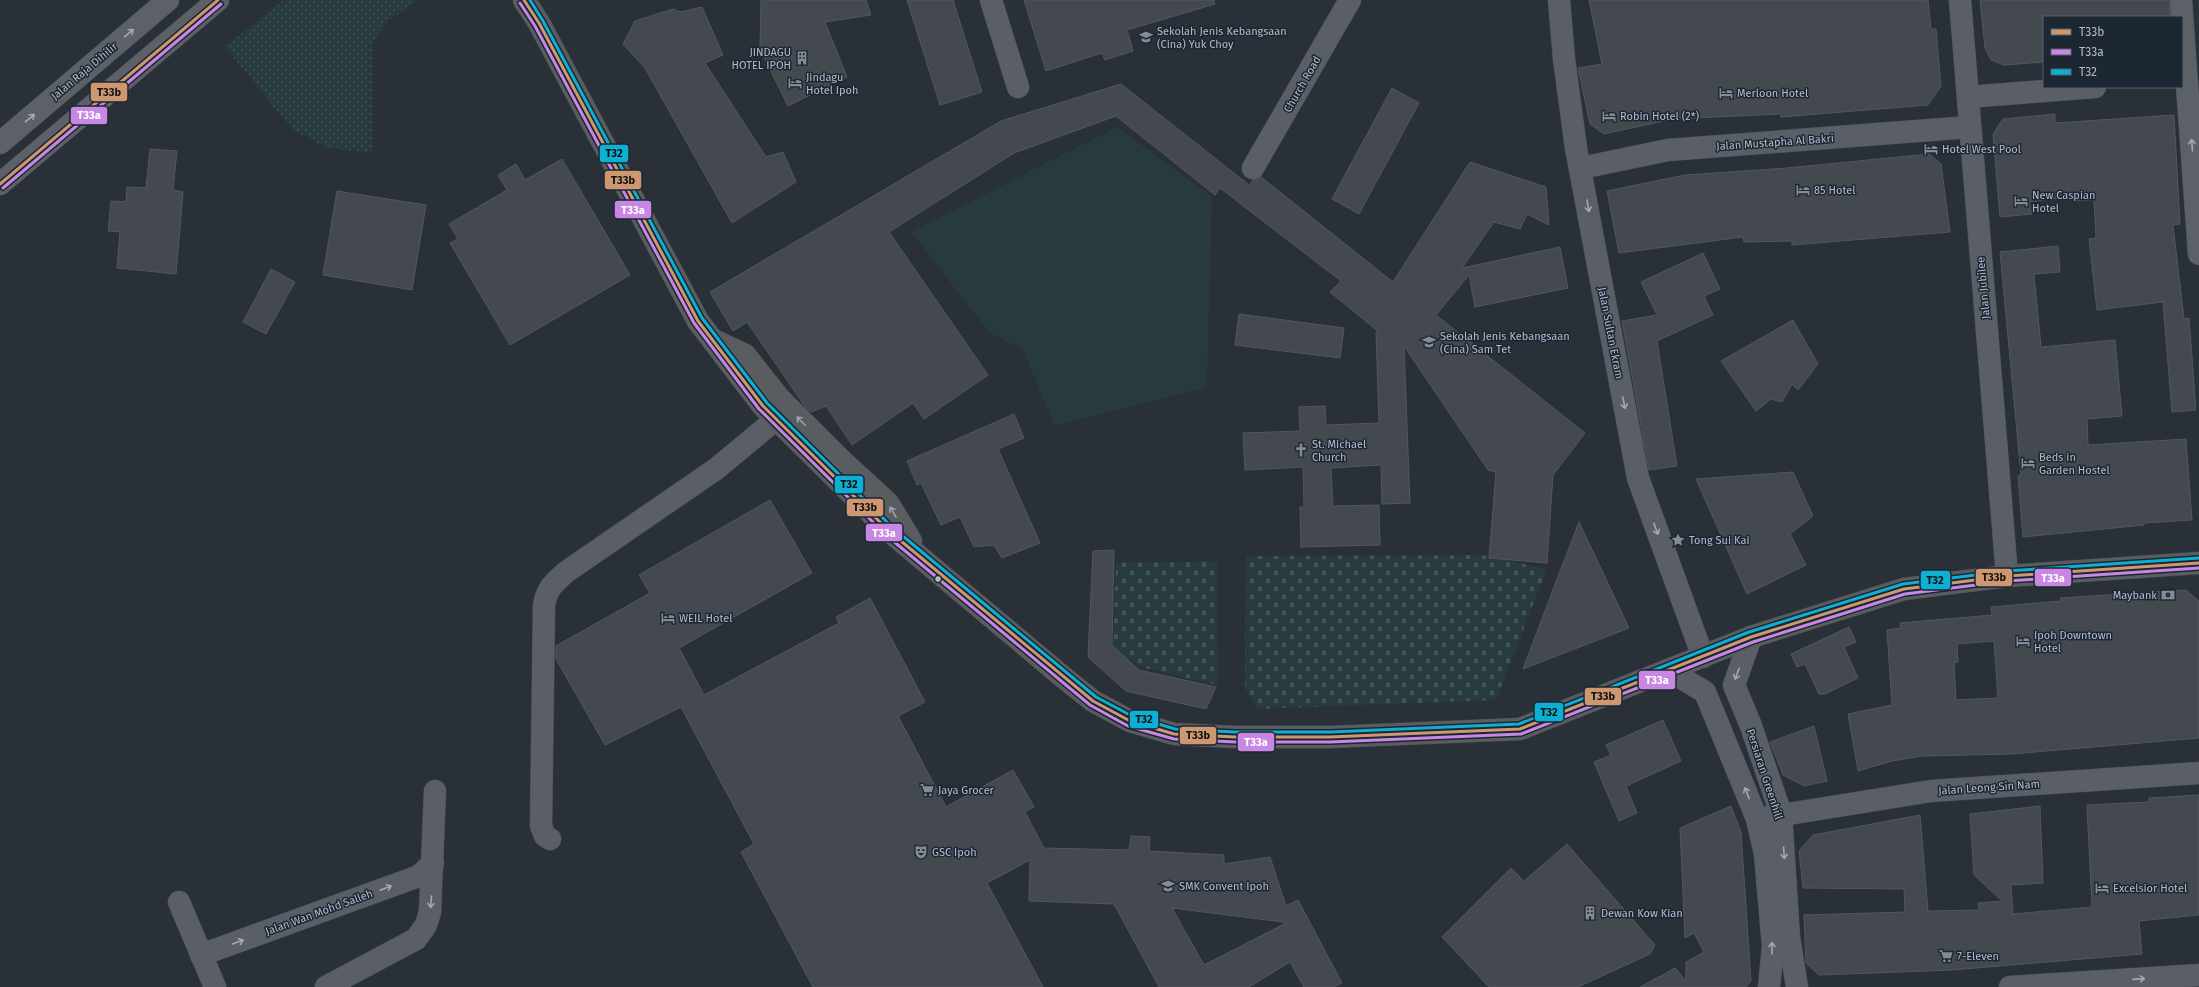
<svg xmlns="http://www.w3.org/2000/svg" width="2199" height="987" viewBox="0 0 2199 987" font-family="'Fira Sans',sans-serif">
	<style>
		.grass { fill: url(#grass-dots) }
		.cemetery { fill: url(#cemetery-stones) }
		.pitch { fill: #273a3e }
		.building { fill: #444950; stroke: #52575f; fill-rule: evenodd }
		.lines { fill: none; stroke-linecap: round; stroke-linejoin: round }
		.minor-casing { stroke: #484c53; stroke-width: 23 }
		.major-casing { stroke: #484c55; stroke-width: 23 }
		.highway-casing { stroke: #474c53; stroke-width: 23 }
		.minor { stroke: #5a5e66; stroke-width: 22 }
		.major { stroke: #5c6168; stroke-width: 22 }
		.highway { stroke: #5a5d60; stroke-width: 22 }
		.bus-1-casing { stroke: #1d2633; stroke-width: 6 }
		.bus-2-casing { stroke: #1d2633; stroke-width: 6 }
		.bus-3-casing { stroke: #1d2633; stroke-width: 6 }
		.bus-1 { stroke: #cd976f; stroke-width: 3 }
		.bus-2 { stroke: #c787e3; stroke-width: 3 }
		.bus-3 { stroke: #0dafd3; stroke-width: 3 }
		.oneway { stroke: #a2aab6 }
		.oneway2 { stroke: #a2a9b5 }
		.oneway3 { stroke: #9ea4af }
		.bus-dot { fill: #b4bcc9; stroke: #1d2633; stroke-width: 1.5 }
		.labels { text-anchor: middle; stroke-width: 3; stroke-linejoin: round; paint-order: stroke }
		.poi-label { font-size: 11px; fill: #b4bcc9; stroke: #1d2633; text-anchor: start }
		.street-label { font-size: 11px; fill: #b4bcc9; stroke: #1d2633 }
		.line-badge { stroke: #1d2633; stroke-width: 1.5 }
		.badge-label { font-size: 11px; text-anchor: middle; font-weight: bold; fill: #fff }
		.pale-badge-label { font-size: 11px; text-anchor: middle; font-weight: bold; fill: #111 }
	</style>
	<defs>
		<pattern id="grass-dots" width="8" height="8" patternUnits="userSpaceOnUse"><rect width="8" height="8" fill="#273a3e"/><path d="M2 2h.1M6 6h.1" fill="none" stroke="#445559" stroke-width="1.8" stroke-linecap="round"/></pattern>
		<pattern id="cemetery-stones" width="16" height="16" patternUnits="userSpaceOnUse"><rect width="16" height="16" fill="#273a3e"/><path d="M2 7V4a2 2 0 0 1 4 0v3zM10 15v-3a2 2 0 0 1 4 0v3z" fill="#445559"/></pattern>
	</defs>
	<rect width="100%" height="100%" fill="#2a3038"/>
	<path class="grass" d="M284 0H418L389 20 373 41V153L328 148 292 129 225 47Z"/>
	<g class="cemetery">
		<path d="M1482 555 1547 569 1496 700 1257 709 1245 688 1246 556Z"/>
		<path d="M1217 561 1218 685 1140 667 1113 647 1116 563Z"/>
	</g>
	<path class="pitch" d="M1117 127 1212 197 1207 387 1055 426 1023 350 990 333 911 232Z"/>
	<g class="building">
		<path d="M761 0H866L871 15 825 22 847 77 788 106 760 49Z"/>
		<path d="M907 0H953L982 92 940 105Z"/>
		<path d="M1024 0H1214L1215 4 1127 30 1133 51 1105 60 1102 53 1046 71Z"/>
		<path d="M1589 0H1928L1931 29H1936L1941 86 1928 105 1781 117V114L1673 119 1604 134 1590 124 1578 68 1602 64Z"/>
		<path d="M1980 0H2169L2170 17H2044V62L2004 65 1991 60 1985 48Z"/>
		<path d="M702 7 723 55 705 63 766 157 783 152 796 182 732 223 645 68 623 44 635 21 673 9 681 12Z"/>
		<path d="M1121 84 1249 185 1253 180 1261 177 1393 282 1470 162 1546 187 1549 225 1527 214 1520 229 1494 222 1462 268 1560 247 1568 288 1475 307 1469 275 1436 315 1585 433 1553 475 1547 563 1489 558 1496 472 1488 470 1404 346 1410 503 1382 504 1381 465 1331 468 1333 506 1379 505 1380 545 1301 547 1300 507H1304L1303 467 1245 470 1243 433 1300 431 1299 407 1325 406 1326 425 1379 423 1376 332H1379L1330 292 1341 281 1220 188 1215 195 1116 116 1014 153 889 232 988 375 924 419 913 403 852 445 826 406 811 412 806 408 747 322 733 331 710 292 1001 121Z"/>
		<path d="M1392 88 1419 103 1359 214 1332 199Z"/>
		<path d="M2055 114V123L2174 115 2180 224 2173 225 2184 319 2189 318 2196 410 2172 412 2163 302 2097 310 2089 239 2096 238 2094 200 2075 201V196L2029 202 2032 214 2000 217 1993 134 2003 119Z"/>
		<path d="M150 149 177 151 173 190 183 192 176 274 117 268 120 232 108 231 111 201 126 202 127 187 146 188Z"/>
		<path d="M1929 154 1941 164 1950 232 1792 245V241L1744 242 1743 237 1619 253 1607 191 1685 175 1787 168Z"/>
		<path d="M562 159 630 275 510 345 450 243 458 239 449 224 507 190 498 175 516 164 525 180Z"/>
		<path d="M337 191 426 205 412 290 323 275Z"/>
		<path d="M2058 246 2060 272 2034 274 2041 347 2115 340 2122 416 2087 419 2088 445 2186 439 2192 520 2144 523V525L2023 537 2018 476 2021 475 2000 252Z"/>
		<path d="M1703 253 1720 289 1704 296 1713 315 1657 341 1677 466 1649 470 1622 321 1657 315 1641 282Z"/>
		<path d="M271 269 295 282 266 334 243 322Z"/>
		<path d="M1239 314 1344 328 1340 358 1235 345Z"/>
		<path d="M1793 320 1818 364 1798 390 1792 384 1782 402 1771 399 1756 411 1721 361Z"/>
		<path d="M1014 414 1024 438 998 449 1040 543 1002 558 994 545 974 547 960 517 941 525 921 483 917 485 907 461Z"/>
		<path d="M1793 472 1813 516 1790 534 1806 565 1747 594 1696 479Z"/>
		<path d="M770 500 812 573 679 648 704 695 839 623 836 617 870 598 925 702 898 716 946 807 1013 770 1034 807 1025 812 1044 848 1129 850 1131 836 1150 837 1149 851 1224 855V864L1270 857 1286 906 1298 900 1342 983 1334 987H1304L1290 962 1249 987H1159L1114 904 1029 901 1030 860 987 883 1043 987H813L741 852 754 844 681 707 605 745 556 659V646L650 593 639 575ZM1172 908 1283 922 1286 923 1204 965Z"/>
		<path d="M1579 522 1629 628 1523 669 1554 587Z"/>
		<path d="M1114 550 1112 645 1139 670 1216 687 1206 709 1126 691 1088 657 1093 551Z"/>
		<path d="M2186 590 2199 601V738L2012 754 1923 756 1892 761 1858 771 1848 714 1892 705 1887 630 1901 628 1900 623 1992 615 1991 607 2061 601 2060 598ZM1994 641 1998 698 1956 700 1954 663 1958 662 1957 644Z"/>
		<path d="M1849 627 1856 642 1844 647 1858 678 1825 694H1819L1805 664 1797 667 1791 654Z"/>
		<path d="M1663 720 1681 761 1626 786 1637 813 1619 821 1594 762 1611 755 1606 745Z"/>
		<path d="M1814 726 1827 781 1804 786 1783 775 1770 742Z"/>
		<path d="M2199 795V915L2139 921 2142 954 1952 970 1819 975 1806 963 1804 915 1905 912 1904 889 1803 888 1799 851 1813 835 1920 815 1928 911 1979 910 1978 903 2002 901 1974 875 1970 814 2040 806 2043 883 2011 885 2013 914 2092 907 2087 805 2149 802V798Z"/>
		<path d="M1731 806 1741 832 1751 981 1746 987H1640L1675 968 1686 981V962L1704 952 1694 933 1685 938 1680 828Z"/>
		<path d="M1567 844 1655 945 1650 954 1578 987H1489L1442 937 1511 868 1524 881Z"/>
	</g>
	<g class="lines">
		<g class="minor-casing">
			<g id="minor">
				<path d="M991 0 1018 87"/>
				<path d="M1559 0 1564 59 1576 148 1638 478 1703 657"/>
				<path d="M1960 0 2007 576"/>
				<path d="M1968 97 2095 87"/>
				<path d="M1253 168 1350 0"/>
				<path d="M1581 168 1668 150 1970 127"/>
				<path d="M1751 637 1734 685 1751 726 1781 814 1789 937 1797 987"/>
				<path d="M1668 670 1705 692 1757 819 1765 854 1773 946 1769 987"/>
				<path d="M1757 819 1931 791 2199 773"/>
				<path d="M550 839 545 836 541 826 544 605C547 588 554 583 566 572L716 469 775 420"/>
				<path d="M179 902 215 987"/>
				<path d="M201 955 419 876 433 863"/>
				<path d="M326 987 416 939 426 925 430 912 435 791"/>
				<path d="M2010 987 2199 975"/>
			</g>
		</g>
		<g class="major-casing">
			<g id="major">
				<path d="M2181 0 2199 254"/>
				<path d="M0 143 168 0"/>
				<path d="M0 184 218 0"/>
			</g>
		</g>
		<g class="highway-casing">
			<g id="highway">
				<path d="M524 0 539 23 698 321 763 406 889 531 1063 677 1093 701 1130 721 1174 734 1235 737H1330L1520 729 1751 637 1904 589 2007 576 2199 563"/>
				<path d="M713 340 745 355 779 398 840 459 888 503 911 541"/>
			</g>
		</g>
		<use href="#minor" class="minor"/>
		<use href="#major" class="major"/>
		<use href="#highway" class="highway"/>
		<g class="bus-1-casing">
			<g id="bus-1">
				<path d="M524 0 539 23 698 321 763 406 889 531 1093 701 1130 721 1174 734 1235 737H1330L1520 729 1751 637 1904 589 2007 576 2199 563"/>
				<path d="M0 184 218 0"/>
			</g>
		</g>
		<g class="bus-2-casing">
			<g id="bus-2">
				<path d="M520 3 535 26 694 323 759 409 886 535 1090 705 1128 726 1174 739 1235 742H1330L1521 734 1753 642 1905 594 2007 581 2199 568"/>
				<path d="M3 188 221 4"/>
			</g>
		</g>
		<g class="bus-3-casing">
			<path id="bus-3" d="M530 0 543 21 702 318 767 403 892 527 1096 697 1132 716 1175 729 1235 732H1330L1519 724 1749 632 1903 584 2007 571 2199 558"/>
		</g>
		<use href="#bus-1" class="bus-1"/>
		<use href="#bus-2" class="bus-2"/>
		<use href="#bus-3" class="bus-3"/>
	</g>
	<defs><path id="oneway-shaft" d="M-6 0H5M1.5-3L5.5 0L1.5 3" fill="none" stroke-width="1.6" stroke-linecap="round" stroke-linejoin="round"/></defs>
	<g class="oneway">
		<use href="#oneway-shaft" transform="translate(129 33) rotate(-40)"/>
		<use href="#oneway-shaft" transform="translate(30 118) rotate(-40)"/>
		<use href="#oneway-shaft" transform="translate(2192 145) rotate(-94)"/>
	</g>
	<g class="oneway2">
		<use href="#oneway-shaft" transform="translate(1588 206) rotate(80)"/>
		<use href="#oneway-shaft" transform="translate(1624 403) rotate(79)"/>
		<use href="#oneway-shaft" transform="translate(1656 529) rotate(70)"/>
		<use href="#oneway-shaft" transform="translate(1737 674) rotate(110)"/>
		<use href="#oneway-shaft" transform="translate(1747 793) rotate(-111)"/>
		<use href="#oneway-shaft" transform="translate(1784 853) rotate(86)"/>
		<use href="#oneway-shaft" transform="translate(386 888) rotate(-20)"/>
		<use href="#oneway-shaft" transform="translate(431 902) rotate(94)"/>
		<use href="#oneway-shaft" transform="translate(238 942) rotate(-20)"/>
		<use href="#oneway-shaft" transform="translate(1772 948) rotate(-88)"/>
		<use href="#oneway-shaft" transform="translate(2139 979) rotate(-4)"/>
	</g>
	<g class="oneway3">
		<use href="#oneway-shaft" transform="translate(801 421) rotate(-135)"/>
		<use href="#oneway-shaft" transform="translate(893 512) rotate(-121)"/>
	</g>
	<defs>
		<g id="school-bare" transform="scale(1.08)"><path d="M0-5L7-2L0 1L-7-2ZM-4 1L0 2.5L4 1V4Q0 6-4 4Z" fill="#848b96" stroke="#1d2633" stroke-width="2.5" paint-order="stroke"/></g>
		<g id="building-bare" transform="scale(1.08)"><path d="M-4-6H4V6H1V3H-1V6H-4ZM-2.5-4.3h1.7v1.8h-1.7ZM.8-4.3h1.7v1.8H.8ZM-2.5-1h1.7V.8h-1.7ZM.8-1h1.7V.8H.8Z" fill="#848b96" stroke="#1d2633" stroke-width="2.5" paint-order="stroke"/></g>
		<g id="hotel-bare" transform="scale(1.08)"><path d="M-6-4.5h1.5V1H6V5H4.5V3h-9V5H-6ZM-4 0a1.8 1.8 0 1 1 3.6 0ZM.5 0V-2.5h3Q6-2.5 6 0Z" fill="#848b96" stroke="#1d2633" stroke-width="2.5" paint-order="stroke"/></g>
		<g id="church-bare" transform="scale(1.08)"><path d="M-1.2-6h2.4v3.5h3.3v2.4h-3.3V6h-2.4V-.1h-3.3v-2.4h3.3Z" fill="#848b96" stroke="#1d2633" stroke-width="2.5" paint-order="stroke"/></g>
		<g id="sight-bare" transform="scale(1.08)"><path d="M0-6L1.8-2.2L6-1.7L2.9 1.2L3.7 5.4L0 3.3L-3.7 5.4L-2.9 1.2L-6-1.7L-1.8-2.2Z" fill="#848b96" stroke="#1d2633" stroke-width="2.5" paint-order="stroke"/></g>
		<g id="bank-bare" transform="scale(1.08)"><path d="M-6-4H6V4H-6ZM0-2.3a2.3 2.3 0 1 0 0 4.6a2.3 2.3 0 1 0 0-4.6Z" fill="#848b96" stroke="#1d2633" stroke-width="2.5" paint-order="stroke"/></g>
		<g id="supermarket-bare" transform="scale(1.08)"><path d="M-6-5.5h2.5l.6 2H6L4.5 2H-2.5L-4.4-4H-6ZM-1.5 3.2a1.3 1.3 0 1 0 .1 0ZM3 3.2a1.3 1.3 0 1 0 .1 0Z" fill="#848b96" stroke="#1d2633" stroke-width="2.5" paint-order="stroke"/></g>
		<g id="theatre-bare" transform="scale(1.08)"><path d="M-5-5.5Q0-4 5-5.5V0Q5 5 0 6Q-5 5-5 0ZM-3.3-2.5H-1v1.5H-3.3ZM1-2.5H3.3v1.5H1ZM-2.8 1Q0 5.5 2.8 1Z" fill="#848b96" stroke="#1d2633" stroke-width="2.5" paint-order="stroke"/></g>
	</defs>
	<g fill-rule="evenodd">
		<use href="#school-bare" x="1146" y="37"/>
		<use href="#building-bare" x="802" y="58"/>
		<use href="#hotel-bare" x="795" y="83"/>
		<use href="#hotel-bare" x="1726" y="93"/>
		<use href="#hotel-bare" x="1609" y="116"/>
		<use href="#hotel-bare" x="1931" y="149"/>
		<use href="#hotel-bare" x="1803" y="190"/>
		<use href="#hotel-bare" x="2021" y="201"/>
		<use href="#school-bare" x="1429" y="342"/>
		<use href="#church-bare" x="1301" y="450"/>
		<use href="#hotel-bare" x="2028" y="463"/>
		<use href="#sight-bare" x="1678" y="540"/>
		<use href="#bank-bare" x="2168" y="595"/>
		<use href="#hotel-bare" x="668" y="618"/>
		<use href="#hotel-bare" x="2023" y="641"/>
		<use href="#supermarket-bare" x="927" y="790"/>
		<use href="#theatre-bare" x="921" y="852"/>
		<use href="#school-bare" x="1168" y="886"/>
		<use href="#hotel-bare" x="2102" y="888"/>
		<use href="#building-bare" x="1590" y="913"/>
		<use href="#supermarket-bare" x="1946" y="956"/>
	</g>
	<circle class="bus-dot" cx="938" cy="579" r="3.5"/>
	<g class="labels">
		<g class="poi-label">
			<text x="1157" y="35">Sekolah Jenis Kebangsaan<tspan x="1157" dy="13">(Cina) Yuk Choy</tspan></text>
			<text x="791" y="56" text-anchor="end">JINDAGU<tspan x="791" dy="13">HOTEL IPOH</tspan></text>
			<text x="806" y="81">Jindagu<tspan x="806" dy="13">Hotel Ipoh</tspan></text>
			<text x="1737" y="97">Merloon Hotel</text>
			<text x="1620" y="120">Robin Hotel (2*)</text>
			<text x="1942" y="153">Hotel West Pool</text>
			<text x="1814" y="194">85 Hotel</text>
			<text x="2032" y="199">New Caspian<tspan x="2032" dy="13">Hotel</tspan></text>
			<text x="1440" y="340">Sekolah Jenis Kebangsaan<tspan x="1440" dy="13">(Cina) Sam Tet</tspan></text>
			<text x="1312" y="448">St. Michael<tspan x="1312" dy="13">Church</tspan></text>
			<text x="2039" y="461">Beds in<tspan x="2039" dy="13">Garden Hostel</tspan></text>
			<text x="1689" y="544">Tong Sui Kai</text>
			<text x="2157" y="599" text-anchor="end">Maybank</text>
			<text x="679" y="622">WEIL Hotel</text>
			<text x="2034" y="639">Ipoh Downtown<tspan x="2034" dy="13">Hotel</tspan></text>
			<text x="938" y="794">Jaya Grocer</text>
			<text x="932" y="856">GSC Ipoh</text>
			<text x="1179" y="890">SMK Convent Ipoh</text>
			<text x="2113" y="892">Excelsior Hotel</text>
			<text x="1601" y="917">Dewan Kow Kian</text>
			<text x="1957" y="960">7-Eleven</text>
		</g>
		<g class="street-label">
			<text transform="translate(84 71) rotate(-40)" y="4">Jalan Raja Dihilir</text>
			<text transform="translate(1302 84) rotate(-60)" y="4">Church Road</text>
			<text transform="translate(1775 142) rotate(-4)" y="4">Jalan Mustapha Al Bakri</text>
			<text transform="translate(1983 288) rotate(-95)" y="4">Jalan Jubilee</text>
			<text transform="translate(1611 333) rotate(79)" y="4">Jalan Sultan Ekram</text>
			<text transform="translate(1765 774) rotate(72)" y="4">Persiaran Greenhill</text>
			<text transform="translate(1989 787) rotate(-4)" y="4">Jalan Leong Sin Nam</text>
			<text transform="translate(319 912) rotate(-20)" y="4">Jalan Wan Mohd Salleh</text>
		</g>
	</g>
	<g class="line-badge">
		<rect x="90" y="82" width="38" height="20" rx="4" fill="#cd976f"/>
		<rect x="70" y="106" width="38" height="19" rx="4" fill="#c787e3"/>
		<rect x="599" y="144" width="30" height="19" rx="4" fill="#0dafd3"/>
		<rect x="604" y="170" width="38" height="20" rx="4" fill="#cd976f"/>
		<rect x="614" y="200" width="38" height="19" rx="4" fill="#c787e3"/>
		<rect x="834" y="475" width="30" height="19" rx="4" fill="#0dafd3"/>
		<rect x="846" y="498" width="38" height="19" rx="4" fill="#cd976f"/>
		<rect x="865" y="523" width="38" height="19" rx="4" fill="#c787e3"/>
		<rect x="1975" y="568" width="38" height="19" rx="4" fill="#cd976f"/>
		<rect x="2034" y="568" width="38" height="19" rx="4" fill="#c787e3"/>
		<rect x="1920" y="570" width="31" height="20" rx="4" fill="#0dafd3"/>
		<rect x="1638" y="670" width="38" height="20" rx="4" fill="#c787e3"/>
		<rect x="1584" y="687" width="38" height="19" rx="4" fill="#cd976f"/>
		<rect x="1534" y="702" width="30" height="20" rx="4" fill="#0dafd3"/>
		<rect x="1129" y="710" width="30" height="19" rx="4" fill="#0dafd3"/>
		<rect x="1179" y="726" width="38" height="19" rx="4" fill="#cd976f"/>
		<rect x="1237" y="732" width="38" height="20" rx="4" fill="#c787e3"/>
	</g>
	<g class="badge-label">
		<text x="89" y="119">T33a</text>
		<text x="633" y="214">T33a</text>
		<text x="884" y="537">T33a</text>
		<text x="2053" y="582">T33a</text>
		<text x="1657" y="684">T33a</text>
		<text x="1256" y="746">T33a</text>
	</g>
	<g class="pale-badge-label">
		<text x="109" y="96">T33b</text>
		<text x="614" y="157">T32</text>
		<text x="623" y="184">T33b</text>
		<text x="849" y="488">T32</text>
		<text x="865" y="511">T33b</text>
		<text x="1994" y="581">T33b</text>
		<text x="1935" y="584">T32</text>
		<text x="1603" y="700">T33b</text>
		<text x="1549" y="716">T32</text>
		<text x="1144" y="723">T32</text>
		<text x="1198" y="739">T33b</text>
	</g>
	<rect x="2043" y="16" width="140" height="72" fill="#1d2633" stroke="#59626f"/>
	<rect x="2051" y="29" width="20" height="6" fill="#cd976f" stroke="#59626f"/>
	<text x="2079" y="36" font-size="12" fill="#b4bcc9">T33b</text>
	<rect x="2051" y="49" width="20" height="6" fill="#c787e3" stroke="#59626f"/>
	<text x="2079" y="56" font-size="12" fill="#b4bcc9">T33a</text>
	<rect x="2051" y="69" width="20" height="6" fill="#0dafd3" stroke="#59626f"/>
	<text x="2079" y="76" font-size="12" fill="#b4bcc9">T32</text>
</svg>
